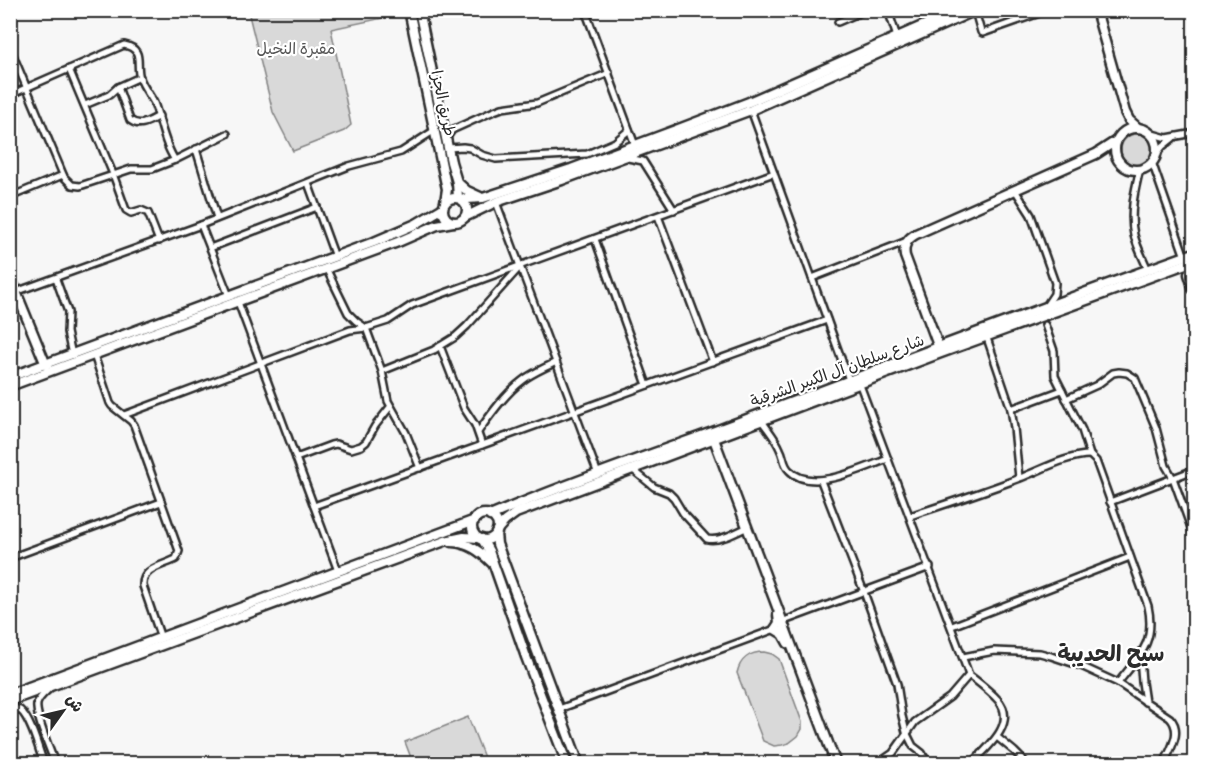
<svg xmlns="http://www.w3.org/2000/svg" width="1205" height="774" viewBox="0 0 1205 774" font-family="'Patrick Hand','Playpen Sans Arabic',sans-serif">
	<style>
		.green { fill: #d9d9d9; stroke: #828282; stroke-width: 1.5 }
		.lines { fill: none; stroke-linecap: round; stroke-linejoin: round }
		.street-casing { stroke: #2b2b2b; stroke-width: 10 }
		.secondary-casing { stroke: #2b2b2b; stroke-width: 13 }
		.street { stroke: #fff; stroke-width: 5 }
		.secondary { stroke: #fff; stroke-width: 8 }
		.labels { text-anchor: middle; stroke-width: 4.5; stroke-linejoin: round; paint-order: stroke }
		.park-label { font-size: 16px; fill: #565656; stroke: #fff }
		.street-label { font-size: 16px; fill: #2b2b2b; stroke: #fff }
		.district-label { font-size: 22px; font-weight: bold; fill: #2b2b2b; stroke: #fff }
	</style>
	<rect width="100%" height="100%" fill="#f7f7f7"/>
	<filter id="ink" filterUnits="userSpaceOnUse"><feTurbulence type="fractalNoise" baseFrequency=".0167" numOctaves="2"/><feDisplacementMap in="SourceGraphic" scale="12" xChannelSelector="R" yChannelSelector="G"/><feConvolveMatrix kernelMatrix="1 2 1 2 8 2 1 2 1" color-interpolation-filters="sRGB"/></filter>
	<g filter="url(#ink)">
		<g class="green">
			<path d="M248 11H381L383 18 331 29 351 125 344 131 293 151 273 112Z"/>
			<circle cx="1137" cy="150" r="16"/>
			<path d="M764 652 772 654 779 659 802 722V729L798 736 789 743 782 745 774 746 763 741 737 673C740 659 750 652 764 652Z"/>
			<path d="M468 717 485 760 476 764 413 763 405 742Z"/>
		</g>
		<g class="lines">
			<g class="street-casing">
				<g id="street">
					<path d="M585 10 635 145"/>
					<path d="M888 10 897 37"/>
					<path d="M975 11 981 32 983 33 1048 10"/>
					<path d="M838 22 866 10"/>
					<path d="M10 48 64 177 72 185 80 186 131 169H152L175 160 227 134"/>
					<path d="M69 69 113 174 126 210 131 213 141 210 148 213 159 241"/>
					<path d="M118 87 130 120C140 128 149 121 159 116"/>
					<path d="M10 95 124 45C145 49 135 64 140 78 143 87 150 95 154 103 161 121 164 144 175 160"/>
					<path d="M85 105 109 95 118 87 140 77"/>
					<path d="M751 110 849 380"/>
					<path d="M1149 133 1167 138 1194 133"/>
					<path d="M446 139 452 130 494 111 502 108 537 103 609 73"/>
					<path d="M448 148 463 147 470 148 482 155 496 159 587 154 615 142 629 130"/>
					<path d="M196 149 217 218"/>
					<path d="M1155 156 1163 146 1173 138"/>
					<path d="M628 158 643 161 674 210"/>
					<path d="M1152 162 1185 257"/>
					<path d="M1140 169C1135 189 1129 214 1134 235 1137 247 1143 258 1148 270"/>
					<path d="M308 183 335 257"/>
					<path d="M1015 190 1031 215 1055 283 1054 294 1046 306"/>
					<path d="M10 197 63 175"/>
					<path d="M496 202 598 474"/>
					<path d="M658 216 713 362"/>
					<path d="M201 225 229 296"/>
					<path d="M595 239 647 385"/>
					<path d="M210 248 317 207"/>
					<path d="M326 268 348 313 356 321 366 328 382 371 388 401 406 433 420 468"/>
					<path d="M812 278 907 241"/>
					<path d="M56 279 68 312 67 332 72 355"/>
					<path d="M10 294 201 225 349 166 401 152 435 130"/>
					<path d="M238 302 338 571"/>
					<path d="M1045 325 1054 351 1055 376 1082 430 1090 455 1096 461 1148 606C1156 643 1139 656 1118 683"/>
					<path d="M987 338 1011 409 1014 428 1019 478"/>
					<path d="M440 346 464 408 475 425 482 445"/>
					<path d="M94 355 110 403 112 406 131 421 134 425 179 551 176 559C162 566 142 568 143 586L161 638"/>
					<path d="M382 371 434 350 455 337 467 326 519 268"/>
					<path d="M860 385 969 675C979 683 990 691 998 700 1018 723 987 748 971 764"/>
					<path d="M1066 399 1097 385 1113 373 1119 372 1127 373 1135 378 1156 428 1166 466 1173 478 1194 536"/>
					<path d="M1011 409 1062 390"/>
					<path d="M124 415 350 330 366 328 388 321 412 305 774 173"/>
					<path d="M762 421C768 430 776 439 780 449 784 456 783 464 789 470 811 494 863 468 888 459"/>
					<path d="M478 432C491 414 505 394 522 381 532 373 545 368 556 362"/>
					<path d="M296 458 331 445 336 444 351 449 361 446 366 442 375 426 390 407"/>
					<path d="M632 469 654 487 669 493 674 498 683 513 707 539C720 542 736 532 748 527"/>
					<path d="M821 481 864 592 897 684 902 716 906 732 913 746 922 753 928 764"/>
					<path d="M1110 502 1194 470"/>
					<path d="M314 506 827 320"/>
					<path d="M910 516C946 504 983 492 1020 478 1041 470 1068 455 1090 455"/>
					<path d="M10 558 161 502"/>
					<path d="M784 621 930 567"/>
					<path d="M952 626 1130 557"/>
					<path d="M1140 656 1142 682 1145 702"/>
					<path d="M963 657 994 651 1040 653 1051 656 1081 666 1118 683 1170 718C1183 732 1170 749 1164 764"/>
					<path d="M49 689C45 693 39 697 37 704 35 716 51 751 55 764"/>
					<path d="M10 707C15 708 16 708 20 710 31 719 39 750 44 764"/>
					<path d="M559 709 778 628"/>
					<path d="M997 737 1014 751 1027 764"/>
					<path d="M877 764 893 753 915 722 950 697 969 675"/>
				</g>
			</g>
			<g class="secondary-casing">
				<g id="secondary">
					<path d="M409 10 442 166 447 189 445 202"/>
					<path d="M419 10 451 162 457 182 458 198 467 199 483 198 571 169 681 128 749 102 959 10"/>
					<path d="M1096 10 1125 112 1129 120 1138 128"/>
					<circle cx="1136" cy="149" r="21"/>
					<path d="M457 182 467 191 480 197"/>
					<circle cx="455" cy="210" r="12"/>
					<path d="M465 217 496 202 562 180 751 110 976 10"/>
					<path d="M1194 261 1189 274 1194 290"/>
					<path d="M10 277 46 365"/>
					<path d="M939 348 905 256C903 245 907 239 916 234L1096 154 1116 141"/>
					<path d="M10 377 374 242 416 224 443 208"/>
					<path d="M10 386 398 242 437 225 453 222"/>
					<path d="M714 439 836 764"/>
					<circle cx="485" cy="527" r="13"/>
					<path d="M490 516C566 483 645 457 723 428 880 369 1037 309 1194 253"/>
					<path d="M497 530 505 521 516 513 941 353 1194 261"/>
					<path d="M496 534 497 544 579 764"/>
					<path d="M482 539 489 551 526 657 567 764"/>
					<path d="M452 542C469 543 480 551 492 563"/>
					<path d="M778 615 779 623 775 629 783 634 788 643"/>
					<path d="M10 694 475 520"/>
					<path d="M10 701 445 541 464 537 478 538"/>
				</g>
			</g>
			<use href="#street" class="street"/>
			<use href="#secondary" class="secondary"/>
		</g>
	</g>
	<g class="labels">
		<g class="park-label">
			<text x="296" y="54">مقبرة النخيل</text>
		</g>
		<g class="street-label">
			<text transform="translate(444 103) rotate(78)" y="6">طريق الجزا</text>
			<text transform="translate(837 370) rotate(-20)" y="6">شارع سلطان آل الكبير الشرقية</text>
		</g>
		<g class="district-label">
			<text x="1111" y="661">سيح الحديبة</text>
		</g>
	</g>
	<rect width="1205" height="774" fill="none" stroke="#fff" stroke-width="36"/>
	<rect x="18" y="18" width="1169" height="738" fill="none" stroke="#2b2b2b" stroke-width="2" filter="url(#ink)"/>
	<g transform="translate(63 711) rotate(56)" stroke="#ffffff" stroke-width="4.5" paint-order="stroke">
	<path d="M0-4.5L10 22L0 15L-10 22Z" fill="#2b2b2b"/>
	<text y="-9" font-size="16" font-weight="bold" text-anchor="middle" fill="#2b2b2b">ش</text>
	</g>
</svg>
